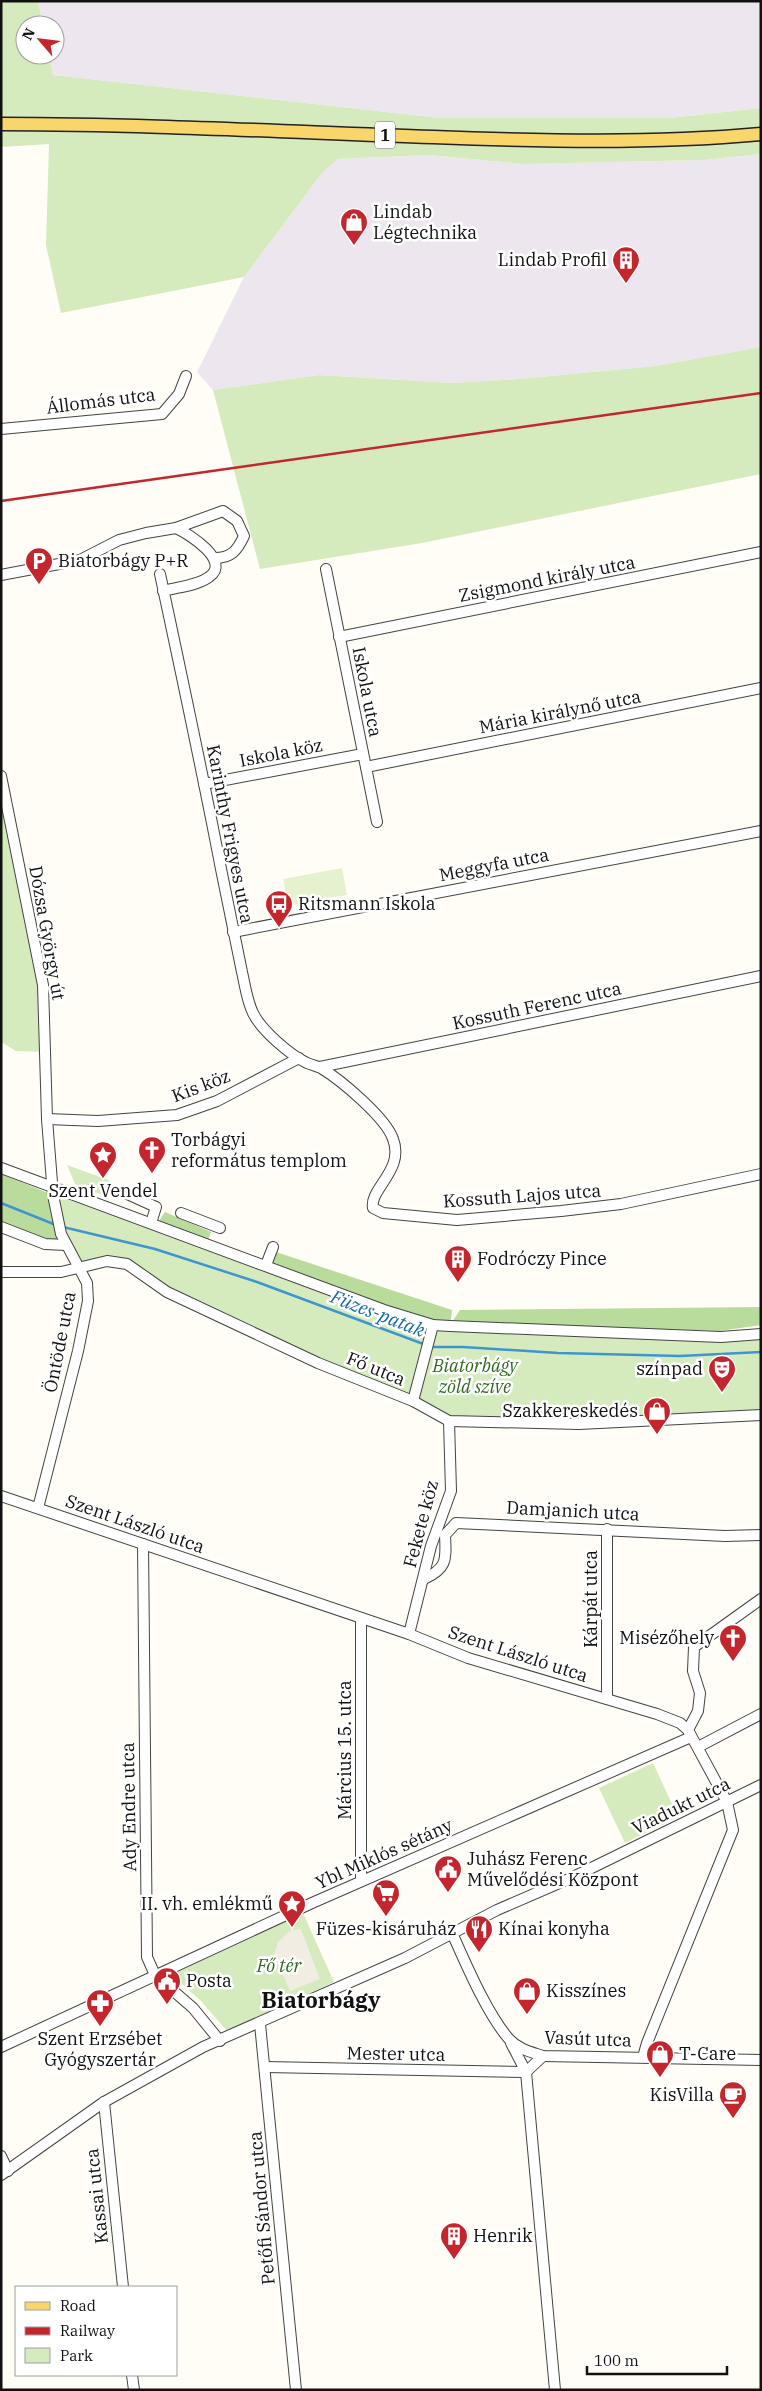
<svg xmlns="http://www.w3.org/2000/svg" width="762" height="2391" viewBox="0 0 762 2391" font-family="'IBM Plex Serif',serif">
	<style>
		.industrial { fill: #eee6ef }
		.green { fill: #d5ebbd }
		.forest { fill: #b9dc9c }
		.pitch { fill: #e6f2cf }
		.plaza { fill: #f1ede2 }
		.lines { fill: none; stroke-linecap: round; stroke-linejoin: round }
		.stream { stroke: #3f96cf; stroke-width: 2.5 }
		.minor-casing { stroke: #444; stroke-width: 12 }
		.major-casing { stroke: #222; stroke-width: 15 }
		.minor { stroke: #fff; stroke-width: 10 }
		.major { stroke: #f9d66b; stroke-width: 12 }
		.rail { stroke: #c4262e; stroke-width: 2.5 }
		.labels { text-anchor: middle; stroke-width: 5; stroke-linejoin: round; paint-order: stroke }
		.shield { fill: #fff; stroke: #585858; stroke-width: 1 }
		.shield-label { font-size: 16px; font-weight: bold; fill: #111 }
		.poi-label { font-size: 18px; fill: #111; stroke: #fff; text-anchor: start }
		.street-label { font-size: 18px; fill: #111; stroke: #fff }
		.park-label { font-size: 18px; font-style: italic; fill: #2f6b1f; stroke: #fff }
		.water-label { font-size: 19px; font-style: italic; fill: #1768a6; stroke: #fff }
		.district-label { font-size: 22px; font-weight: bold; fill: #111; stroke: #fff }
	</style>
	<rect width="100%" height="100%" fill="#fffdf5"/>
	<g class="industrial">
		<path d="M38 1H761V108L669 118H440L53 75 49 55H55V25H43Z"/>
		<path d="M761 154V347L655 366 519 379 453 383 319 375 213 390 197 372 244 277 322 173 338 159 429 155 524 164 704 160Z"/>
	</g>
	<g class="green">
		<path d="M1 1H38L43 25H25V55H49L53 75 440 118H669L761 108V154L704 160 524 164 429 155 338 159 322 173 244 277 61 313 46 245 49 144 1 147Z"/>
		<path d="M761 347V474L422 543 260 569 213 390 319 375 453 383 519 379 655 366Z"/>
		<path d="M1 776 43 985 45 1052 16 1051 1 1042Z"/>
		<path d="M67 1165 111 1181V1184L105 1196 75 1184Z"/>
		<path d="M52 1187 385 1316 440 1331 721 1342 761 1339V1412L725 1417 449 1421 168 1292 127 1264 79 1266 61 1234Z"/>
		<path d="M653 1763 678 1817 625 1843 599 1788Z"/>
		<path d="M303 1913 334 1982 227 2031 201 2001 171 1974Z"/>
	</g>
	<g class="forest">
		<path d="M1 1174 53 1195 57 1245 1 1231Z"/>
		<path d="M165 1212 211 1232 207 1243 159 1221Z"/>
		<path d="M276 1252 452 1310 450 1326 345 1295 271 1264Z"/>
		<path d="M761 1307V1325L720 1331 452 1322 460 1310Z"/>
	</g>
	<path class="pitch" d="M342 868 347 895 288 906 283 879Z"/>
	<path class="plaza" d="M301 1929 320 1979 290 1991 274 1955 278 1942 291 1930Z"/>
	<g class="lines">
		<g class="stream">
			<path d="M1 1203 56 1225"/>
			<path d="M63 1227 155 1249 257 1282 426 1345"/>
			<path d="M431 1347H463L558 1353 680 1356 761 1352"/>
		</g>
		<g class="minor-casing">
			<g id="minor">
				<path d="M1 429 162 414 179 394 186 376"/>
				<path d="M326 569 377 822"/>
				<path d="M160 574C181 672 202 770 221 869 228 904 235 938 242 972 245 985 247 1001 253 1013 261 1030 290 1055 307 1063 312 1065 317 1066 321 1068 341 1080 386 1118 393 1139 405 1170 369 1189 373 1208L383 1213 457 1220 561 1211 621 1204 761 1174"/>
				<path d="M1 575 80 560 119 540 146 533 176 528 223 511 237 521 244 536C237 551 231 558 215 558"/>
				<path d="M163 591C177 587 197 586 209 577 232 561 189 534 176 528"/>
				<path d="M339 637 761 552"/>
				<path d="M366 767 761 688"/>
				<path d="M1 776 43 985 47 1119 53 1195 61 1234 87 1283 88 1301 78 1351 38 1508"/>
				<path d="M204 784 363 754"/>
				<path d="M233 932 761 831"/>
				<path d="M320 1067 761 976"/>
				<path d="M47 1119 98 1121 177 1115 217 1101 299 1058"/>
				<path d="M1 1168 384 1310 433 1325 450 1326 721 1337 761 1334"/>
				<path d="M123 1192 156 1207 151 1223"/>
				<path d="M181 1213 220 1228"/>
				<path d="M1 1227 45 1244 66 1245"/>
				<path d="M266 1265 273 1247"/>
				<path d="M1 1272H61L107 1261 127 1264 167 1292 318 1363 413 1401 449 1421 579 1424 761 1415"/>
				<path d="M413 1401 433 1325"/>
				<path d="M1 1496 409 1634 468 1658 657 1714 680 1723 688 1730 727 1802 733 1830 647 2043 643 2057"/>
				<path d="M607 1529V1699"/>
				<path d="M143 1544 147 1957 155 1975 193 2008 220 2041"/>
				<path d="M424 1579C448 1568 446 1559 445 1535L456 1523 725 1536 761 1535"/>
				<path d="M361 1618V1881"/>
				<path d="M409 1634 431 1546 451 1491 449 1421"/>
				<path d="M688 1730 698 1711 700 1693 693 1671 694 1647 761 1599"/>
				<path d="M698 1747 761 1714"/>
				<path d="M452 1933C466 1964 487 2014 509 2039 518 2049 531 2052 543 2056L761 2060"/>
				<path d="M260 2024 296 2390"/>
				<path d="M511 2043 526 2072 555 2390"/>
				<path d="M1 2047 312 1903 691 1737"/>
				<path d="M265 2067 526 2072"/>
				<path d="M526 2072 543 2056"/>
				<path d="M104 2102 123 2287"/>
				<path d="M1 2156 8 2171"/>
				<path d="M1 2175 104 2102 203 2047 405 1958 497 1910 571 1878 761 1785"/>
				<path d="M132 2375 134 2390"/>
			</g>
		</g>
		<g class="major-casing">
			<path id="major" d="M1 124C145 124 289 132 433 137 542 141 652 144 761 134"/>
		</g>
		<use href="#minor" class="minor"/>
		<use href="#major" class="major"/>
		<path class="rail" d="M1 501 761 393"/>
	</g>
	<defs>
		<g id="shop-pin" transform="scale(1.4375)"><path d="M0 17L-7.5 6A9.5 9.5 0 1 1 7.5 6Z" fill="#c4262e" stroke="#fff"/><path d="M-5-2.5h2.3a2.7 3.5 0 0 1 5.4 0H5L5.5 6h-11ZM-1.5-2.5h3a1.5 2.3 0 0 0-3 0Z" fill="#fff"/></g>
		<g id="building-pin" transform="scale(1.4375)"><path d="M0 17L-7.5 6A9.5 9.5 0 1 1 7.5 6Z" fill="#c4262e" stroke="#fff"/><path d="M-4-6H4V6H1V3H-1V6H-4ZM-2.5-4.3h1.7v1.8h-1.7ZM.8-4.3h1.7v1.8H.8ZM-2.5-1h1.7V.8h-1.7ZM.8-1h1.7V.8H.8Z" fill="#fff"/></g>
		<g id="parking-pin" transform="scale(1.4375)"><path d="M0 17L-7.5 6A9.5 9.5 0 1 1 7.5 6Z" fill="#c4262e" stroke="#fff"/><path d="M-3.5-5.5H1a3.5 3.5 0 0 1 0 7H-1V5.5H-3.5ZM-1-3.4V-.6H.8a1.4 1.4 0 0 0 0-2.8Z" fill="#fff"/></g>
		<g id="bus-pin" transform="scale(1.4375)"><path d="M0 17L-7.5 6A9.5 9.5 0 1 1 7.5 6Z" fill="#c4262e" stroke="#fff"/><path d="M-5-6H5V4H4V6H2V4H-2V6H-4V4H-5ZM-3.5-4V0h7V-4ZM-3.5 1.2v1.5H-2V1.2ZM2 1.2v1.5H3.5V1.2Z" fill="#fff"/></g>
		<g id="church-pin" transform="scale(1.4375)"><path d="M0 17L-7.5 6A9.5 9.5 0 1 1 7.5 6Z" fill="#c4262e" stroke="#fff"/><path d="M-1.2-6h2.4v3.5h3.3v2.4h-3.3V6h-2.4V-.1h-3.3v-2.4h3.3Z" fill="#fff"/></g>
		<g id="sight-pin" transform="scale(1.4375)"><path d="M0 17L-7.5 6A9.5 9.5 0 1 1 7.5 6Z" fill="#c4262e" stroke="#fff"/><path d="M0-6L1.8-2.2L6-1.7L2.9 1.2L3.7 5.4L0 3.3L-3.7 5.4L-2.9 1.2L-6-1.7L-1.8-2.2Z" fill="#fff"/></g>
		<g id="theatre-pin" transform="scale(1.4375)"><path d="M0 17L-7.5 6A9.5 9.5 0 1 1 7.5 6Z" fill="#c4262e" stroke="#fff"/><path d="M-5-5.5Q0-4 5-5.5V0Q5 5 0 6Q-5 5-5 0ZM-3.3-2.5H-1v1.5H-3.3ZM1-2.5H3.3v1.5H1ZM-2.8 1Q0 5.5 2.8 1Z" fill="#fff"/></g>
		<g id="civic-pin" transform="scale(1.4375)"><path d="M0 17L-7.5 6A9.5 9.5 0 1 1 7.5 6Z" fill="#c4262e" stroke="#fff"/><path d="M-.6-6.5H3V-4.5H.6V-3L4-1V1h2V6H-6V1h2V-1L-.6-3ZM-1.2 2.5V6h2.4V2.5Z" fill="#fff"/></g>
		<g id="supermarket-pin" transform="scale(1.4375)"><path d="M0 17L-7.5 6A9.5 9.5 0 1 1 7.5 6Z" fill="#c4262e" stroke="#fff"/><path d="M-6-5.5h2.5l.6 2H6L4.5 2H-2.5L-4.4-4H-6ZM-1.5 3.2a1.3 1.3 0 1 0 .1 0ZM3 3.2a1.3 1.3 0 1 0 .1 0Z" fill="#fff"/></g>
		<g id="restaurant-pin" transform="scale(1.4375)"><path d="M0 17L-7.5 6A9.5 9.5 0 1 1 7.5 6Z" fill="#c4262e" stroke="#fff"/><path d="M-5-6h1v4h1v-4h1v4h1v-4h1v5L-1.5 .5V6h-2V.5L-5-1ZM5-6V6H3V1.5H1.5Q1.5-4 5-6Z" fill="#fff"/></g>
		<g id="pharmacy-pin" transform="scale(1.4375)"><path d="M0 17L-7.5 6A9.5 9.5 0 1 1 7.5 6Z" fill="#c4262e" stroke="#fff"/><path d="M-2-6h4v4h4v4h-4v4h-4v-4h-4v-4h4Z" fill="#fff"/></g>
		<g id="cafe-pin" transform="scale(1.4375)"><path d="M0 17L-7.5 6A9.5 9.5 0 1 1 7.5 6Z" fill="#c4262e" stroke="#fff"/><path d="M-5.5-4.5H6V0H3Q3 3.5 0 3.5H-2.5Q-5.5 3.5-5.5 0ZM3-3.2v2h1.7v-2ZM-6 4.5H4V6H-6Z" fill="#fff"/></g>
	</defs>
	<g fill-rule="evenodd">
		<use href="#shop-pin" x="354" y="222"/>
		<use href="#building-pin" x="626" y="260"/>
		<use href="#parking-pin" x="39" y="561"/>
		<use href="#bus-pin" x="279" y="904"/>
		<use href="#church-pin" x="152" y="1150"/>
		<use href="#sight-pin" x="103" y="1155"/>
		<use href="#building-pin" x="458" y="1259"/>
		<use href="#theatre-pin" x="722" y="1369"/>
		<use href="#shop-pin" x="657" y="1411"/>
		<use href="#church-pin" x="733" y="1638"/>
		<use href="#civic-pin" x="448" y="1869"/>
		<use href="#supermarket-pin" x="386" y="1893"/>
		<use href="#sight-pin" x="292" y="1904"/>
		<use href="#restaurant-pin" x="479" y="1929"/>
		<use href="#civic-pin" x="167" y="1981"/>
		<use href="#shop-pin" x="527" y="1991"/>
		<use href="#pharmacy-pin" x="100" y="2003"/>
		<use href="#shop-pin" x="660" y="2054"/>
		<use href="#cafe-pin" x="733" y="2095"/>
		<use href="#building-pin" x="454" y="2236"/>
	</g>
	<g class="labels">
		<rect class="shield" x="375" y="121.5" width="20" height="27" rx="4"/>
		<g class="shield-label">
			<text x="385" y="141">1</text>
		</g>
		<g class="poi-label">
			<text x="373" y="218">Lindab<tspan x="373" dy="21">Légtechnika</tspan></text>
			<text x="607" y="266" text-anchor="end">Lindab Profil</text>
			<text x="58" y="567">Biatorbágy P+R</text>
			<text x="298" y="910">Ritsmann Iskola</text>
			<text x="171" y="1146">Torbágyi<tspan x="171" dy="21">református templom</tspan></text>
			<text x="103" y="1197" text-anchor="middle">Szent Vendel</text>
			<text x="477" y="1265">Fodróczy Pince</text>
			<text x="703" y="1375" text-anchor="end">színpad</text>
			<text x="638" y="1417" text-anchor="end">Szakkereskedés</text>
			<text x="714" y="1644" text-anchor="end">Misézőhely</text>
			<text x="467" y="1865">Juhász Ferenc<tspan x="467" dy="21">Művelődési Központ</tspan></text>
			<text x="273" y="1910" text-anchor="end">II. vh. emlékmű</text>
			<text x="386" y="1935" text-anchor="middle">Füzes-kisáruház</text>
			<text x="498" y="1935">Kínai konyha</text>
			<text x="186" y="1987">Posta</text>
			<text x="546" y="1997">Kisszínes</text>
			<text x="100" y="2045" text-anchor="middle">Szent Erzsébet<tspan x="100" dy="21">Gyógyszertár</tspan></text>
			<text x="679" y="2060">T-Care</text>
			<text x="714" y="2101" text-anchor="end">KisVilla</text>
			<text x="473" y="2242">Henrik</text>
		</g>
		<g class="street-label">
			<text transform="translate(101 401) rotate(-7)" y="6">Állomás utca</text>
			<text transform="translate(547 579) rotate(-11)" y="6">Zsigmond király utca</text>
			<text transform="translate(367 692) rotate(79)" y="6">Iskola utca</text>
			<text transform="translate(560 712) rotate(-11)" y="6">Mária királynő utca</text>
			<text transform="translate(281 753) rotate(-11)" y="6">Iskola köz</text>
			<text transform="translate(230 834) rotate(79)" y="6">Karinthy Frigyes utca</text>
			<text transform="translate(494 865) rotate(-11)" y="6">Meggyfa utca</text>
			<text transform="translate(47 933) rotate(80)" y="6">Dózsa György út</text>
			<text transform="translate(537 1006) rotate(-12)" y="6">Kossuth Ferenc utca</text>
			<text transform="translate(201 1086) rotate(-21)" y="6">Kis köz</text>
			<text transform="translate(522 1196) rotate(-4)" y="6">Kossuth Lajos utca</text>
			<text transform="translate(60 1342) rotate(-79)" y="6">Öntöde utca</text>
			<text transform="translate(376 1369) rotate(22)" y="6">Fő utca</text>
			<text transform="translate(573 1511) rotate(3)" y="6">Damjanich utca</text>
			<text transform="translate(135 1524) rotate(19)" y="6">Szent László utca</text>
			<text transform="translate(421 1524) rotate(-75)" y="6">Fekete köz</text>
			<text transform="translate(591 1599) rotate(-90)" y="6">Kárpát utca</text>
			<text transform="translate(518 1654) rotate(18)" y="6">Szent László utca</text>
			<text transform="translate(345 1750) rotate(-90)" y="6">Március 15. utca</text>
			<text transform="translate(681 1806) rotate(-26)" y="6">Viadukt utca</text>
			<text transform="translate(129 1807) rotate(-91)" y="6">Ady Endre utca</text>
			<text transform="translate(384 1854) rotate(-24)" y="6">Ybl Miklós sétány</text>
			<text transform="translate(588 2039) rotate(2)" y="6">Vasút utca</text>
			<text transform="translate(396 2054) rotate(1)" y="6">Mester utca</text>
			<text transform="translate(97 2196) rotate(-96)" y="6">Kassai utca</text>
			<text transform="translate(262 2208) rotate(-95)" y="6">Petőfi Sándor utca</text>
		</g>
		<g class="park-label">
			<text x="475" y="1372">Biatorbágy<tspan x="475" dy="21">zöld szíve</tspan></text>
			<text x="279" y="1972">Fő tér</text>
		</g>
		<g class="water-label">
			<text transform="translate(378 1313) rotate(21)" y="7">Füzes-patak</text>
		</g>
		<g class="district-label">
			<text x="321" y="2008">Biatorbágy</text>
		</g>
	</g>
	<rect width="762" height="2391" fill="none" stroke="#111111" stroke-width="5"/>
	<rect x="15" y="2286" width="162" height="90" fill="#ffffff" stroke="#a0a0a0"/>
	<rect x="25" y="2302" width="25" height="8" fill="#f9d66b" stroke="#a0a0a0"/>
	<text x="60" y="2311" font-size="15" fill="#111111">Road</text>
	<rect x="25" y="2327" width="25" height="8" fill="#c4262e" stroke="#a0a0a0"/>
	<text x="60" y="2336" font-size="15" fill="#111111">Railway</text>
	<rect x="25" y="2348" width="25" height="15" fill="#d5ebbd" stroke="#a0a0a0"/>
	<text x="60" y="2361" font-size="15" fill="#111111">Park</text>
	<g transform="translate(40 40) rotate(298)"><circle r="24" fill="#ffffff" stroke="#a0a0a0"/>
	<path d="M0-4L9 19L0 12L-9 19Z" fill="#c4262e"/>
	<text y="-8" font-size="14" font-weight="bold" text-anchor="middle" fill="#111111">N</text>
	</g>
	<path d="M587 2366v8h140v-8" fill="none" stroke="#111111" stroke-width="2.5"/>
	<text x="594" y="2366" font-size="15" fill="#111111" stroke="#ffffff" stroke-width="4" paint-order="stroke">100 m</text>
</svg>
